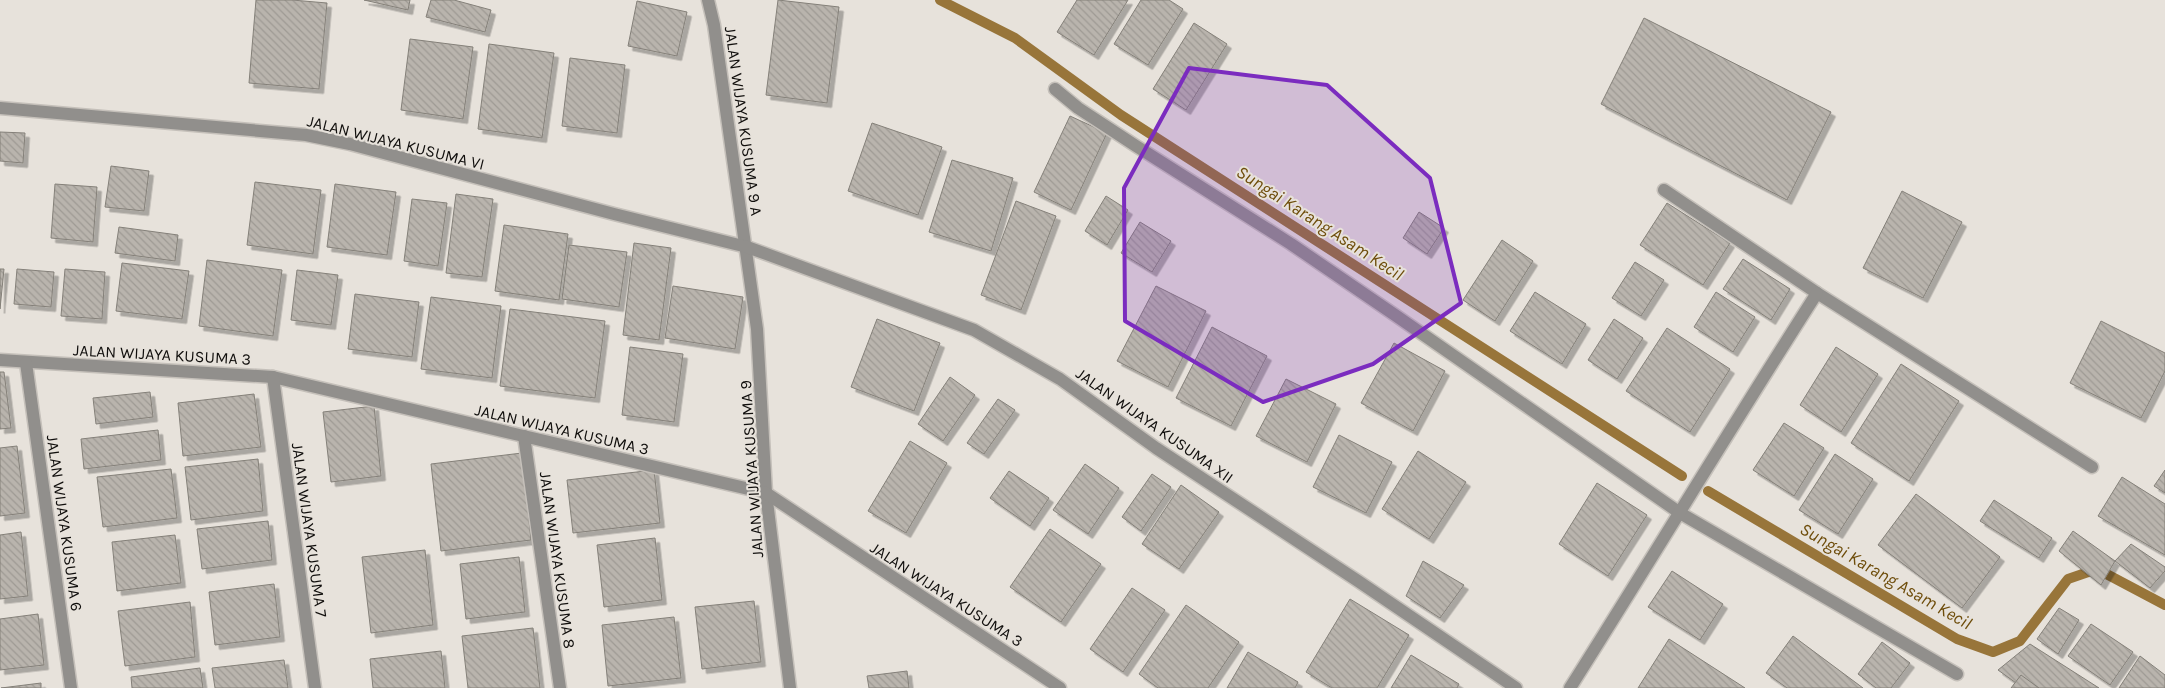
<svg xmlns="http://www.w3.org/2000/svg" width="2165" height="688" viewBox="0 0 2165 688" font-family="Karla,sans-serif">
	<style>
		.lines { fill: none; stroke-linecap: round; stroke-linejoin: round }
		.stream { stroke: #98753a; stroke-width: 10 }
		.building { fill: url(#building-back-hatch); stroke: #848079; filter: url(#shadow) }
		.street-casing { stroke: #c5c0ba; stroke-width: 15 }
		.street { stroke: #918f8c; stroke-width: 12 }
		.marked { fill: #7b2cbf; fill-opacity: 0.2; stroke: #7b2cbf; stroke-width: 4; stroke-linejoin: round }
		.labels { text-anchor: middle; stroke-width: 4; stroke-linejoin: round; paint-order: stroke }
		.street-label { font-size: 16px; fill: #100e0c; stroke: #e7e2db }
		.water-label { font-size: 18px; font-style: italic; fill: #6e4d0b; stroke: #e7e2db }
	</style>
	<defs>
		<pattern id="building-back-hatch" width="6" height="6" patternUnits="userSpaceOnUse" patternTransform="scale(1.25)"><rect width="6" height="6" fill="#b9b4ad"/><path d="M-1 5l2 2M0 0l6 6M5-1l2 2" fill="none" stroke="#9e9a94"/></pattern>
		<filter id="shadow"><feDropShadow dx="4.5" dy="4.5" stdDeviation="0" flood-color="#0004"/></filter>
	</defs>
	<rect width="100%" height="100%" fill="#e7e2db"/>
	<g class="lines">
		<g class="stream">
			<path d="M940 0 1015 38 1121 115 1682 476"/>
			<path d="M1708 491 1957 639 1993 652 2020 641 2068 579 2097 569 2165 605"/>
		</g>
	</g>
	<g class="building">
		<path d="M256 0H292L327 3 319 89 249 83Z"/>
		<path d="M364 0H410L408 10Z"/>
		<path d="M431 0H454L491 10 485 32 426 17Z"/>
		<path d="M778 0 839 7 827 103 766 95Z"/>
		<path d="M1077 0H1128L1094 55 1057 32Z"/>
		<path d="M1141 0H1169L1183 9 1148 65 1114 44Z"/>
		<path d="M637 1 687 12 677 56 628 46Z"/>
		<path d="M1644 18 1831 112 1787 200 1601 104Z"/>
		<path d="M1194 23 1227 44 1186 110 1153 89Z"/>
		<path d="M410 39 473 47 463 119 401 110Z"/>
		<path d="M489 44 554 53 542 138 478 129Z"/>
		<path d="M570 58 625 65 617 133 562 126Z"/>
		<path d="M1070 116 1107 133 1071 210 1034 192Z"/>
		<path d="M872 123 942 147 918 215 848 191Z"/>
		<path d="M0 132 25 133 23 163 0 161Z"/>
		<path d="M952 160 1013 178 991 251 929 232Z"/>
		<path d="M111 166 149 171 144 211 105 207Z"/>
		<path d="M255 182 321 190 313 254 247 245Z"/>
		<path d="M55 184 97 187 93 242 51 238Z"/>
		<path d="M335 184 396 192 387 255 327 247Z"/>
		<path d="M1902 191 1962 222 1923 298 1863 268Z"/>
		<path d="M456 194 493 199 482 277 446 273Z"/>
		<path d="M1106 196 1128 210 1107 245 1085 231Z"/>
		<path d="M412 199 447 203 438 266 404 261Z"/>
		<path d="M1016 201 1056 216 1021 310 981 295Z"/>
		<path d="M1667 203 1730 243 1703 285 1640 245Z"/>
		<path d="M1419 212 1444 228 1427 254 1403 238Z"/>
		<path d="M1140 222 1171 241 1152 272 1121 253Z"/>
		<path d="M504 225 568 234 559 300 495 291Z"/>
		<path d="M119 227 178 235 175 261 115 253Z"/>
		<path d="M1502 240 1533 261 1495 321 1463 300Z"/>
		<path d="M634 243 671 248 659 340 623 335Z"/>
		<path d="M569 245 627 252 619 307 562 299Z"/>
		<path d="M1743 259 1790 289 1771 320 1723 289Z"/>
		<path d="M207 260 282 270 273 336 199 326Z"/>
		<path d="M1635 262 1664 280 1641 316 1612 298Z"/>
		<path d="M122 263 189 271 182 319 116 311Z"/>
		<path d="M0 269H4L0 309Z"/>
		<path d="M17 269 54 272 51 307 14 304Z"/>
		<path d="M65 269 105 272 102 319 61 316Z"/>
		<path d="M297 270 338 275 331 325 291 320Z"/>
		<path d="M673 286 743 297 735 349 665 338Z"/>
		<path d="M1156 286 1206 311 1168 387 1117 361Z"/>
		<path d="M1535 292 1586 324 1562 364 1510 331Z"/>
		<path d="M1716 292 1755 317 1733 352 1694 327Z"/>
		<path d="M355 294 419 302 412 357 348 349Z"/>
		<path d="M431 297 501 306 492 378 421 369Z"/>
		<path d="M510 309 605 321 595 398 500 386Z"/>
		<path d="M877 319 940 343 914 411 851 387Z"/>
		<path d="M1614 319 1643 338 1617 379 1588 360Z"/>
		<path d="M2101 321 2165 353V371L2141 418 2070 383Z"/>
		<path d="M1212 327 1267 356 1231 426 1176 398Z"/>
		<path d="M1667 328 1730 369 1690 432 1626 391Z"/>
		<path d="M1394 343 1445 371 1413 431 1361 403Z"/>
		<path d="M630 347 683 354 674 422 622 415Z"/>
		<path d="M1836 347 1878 374 1841 432 1800 405Z"/>
		<path d="M1901 364 1959 401 1909 481 1851 443Z"/>
		<path d="M0 372H4L11 428 0 429Z"/>
		<path d="M950 377 975 395 943 441 918 424Z"/>
		<path d="M1286 379 1336 404 1307 462 1256 436Z"/>
		<path d="M150 392 153 417 96 424 93 398Z"/>
		<path d="M254 394 261 447 183 456 178 403Z"/>
		<path d="M998 399 1015 410 984 454 967 443Z"/>
		<path d="M374 406 381 476 331 482 323 412Z"/>
		<path d="M1784 423 1824 448 1794 496 1753 470Z"/>
		<path d="M158 430 161 460 84 469 81 439Z"/>
		<path d="M1339 435 1392 462 1366 513 1313 487Z"/>
		<path d="M910 441 947 463 906 533 868 511Z"/>
		<path d="M17 446 25 513 0 516V448Z"/>
		<path d="M1418 451 1466 482 1429 539 1382 509Z"/>
		<path d="M522 453 531 540 441 551 431 464Z"/>
		<path d="M1835 454 1873 479 1838 534 1799 510Z"/>
		<path d="M258 459 263 511 191 520 185 467Z"/>
		<path d="M1085 464 1119 488 1088 534 1053 510Z"/>
		<path d="M171 469 177 518 103 527 97 477Z"/>
		<path d="M654 470 660 523 573 533 567 480Z"/>
		<path d="M2165 470V493L2154 486Z"/>
		<path d="M1009 471 1049 498 1030 526 990 498Z"/>
		<path d="M1152 474 1171 487 1141 531 1122 517Z"/>
		<path d="M2122 477 2165 504V555L2098 516Z"/>
		<path d="M1597 483 1647 515 1608 576 1559 544Z"/>
		<path d="M1181 485 1219 512 1179 569 1142 544Z"/>
		<path d="M1916 494 2000 557 1962 608 1878 545Z"/>
		<path d="M1994 500 2052 538 2039 558 1980 521Z"/>
		<path d="M268 521 272 560 202 569 197 529Z"/>
		<path d="M1050 529 1101 564 1061 622 1010 587Z"/>
		<path d="M2073 531 2115 561 2101 585 2059 551Z"/>
		<path d="M21 532 28 596 0 599V535Z"/>
		<path d="M175 535 181 583 117 591 112 542Z"/>
		<path d="M655 538 662 600 604 607 597 545Z"/>
		<path d="M2131 544 2165 567V571L2150 588 2115 561Z"/>
		<path d="M425 550 433 625 371 633 362 557Z"/>
		<path d="M519 557 525 612 466 619 460 564Z"/>
		<path d="M1423 561 1464 585 1440 618 1406 596Z"/>
		<path d="M1672 571 1723 604 1700 640 1648 607Z"/>
		<path d="M274 584 280 637 215 645 209 592Z"/>
		<path d="M1132 588 1165 610 1123 672 1090 649Z"/>
		<path d="M1350 599 1409 635 1377 688H1332L1306 672Z"/>
		<path d="M754 601 761 662 702 669 695 607Z"/>
		<path d="M190 602 195 657 125 666 118 611Z"/>
		<path d="M1186 605 1239 642 1208 688H1158L1139 674Z"/>
		<path d="M2059 608 2079 620 2058 654 2037 639Z"/>
		<path d="M38 614 44 665 0 670V619Z"/>
		<path d="M674 617 681 678 608 686 602 625Z"/>
		<path d="M2091 624 2133 652 2110 685 2068 656Z"/>
		<path d="M533 628 540 688H468L462 636Z"/>
		<path d="M1793 636 1863 688H1787L1766 673Z"/>
		<path d="M1669 639 1745 688H1638Z"/>
		<path d="M1882 642 1910 663 1891 688H1876L1858 674Z"/>
		<path d="M2030 644 2099 688H2023L1998 670Z"/>
		<path d="M441 651 445 688H373L370 659Z"/>
		<path d="M1248 652 1298 682 1295 688H1227Z"/>
		<path d="M1411 655 1459 684 1457 688H1391Z"/>
		<path d="M2140 656 2165 675V688H2119Z"/>
		<path d="M284 660 288 688H215L212 668Z"/>
		<path d="M200 668 203 688H132L131 677Z"/>
		<path d="M907 671 909 688H869L867 676Z"/>
		<path d="M2021 675 2039 688H2011Z"/>
		<path d="M41 683V688H1Z"/>
	</g>
	<g class="lines">
		<g class="street-casing">
			<g id="street">
				<path d="M708 0 714 25 757 329 766 493 790 688"/>
				<path d="M1055 89 1078 108 1136 146 1291 244 1395 315 1680 513 1957 674"/>
				<path d="M0 108 306 135 350 144 614 214 747 247 974 330 1060 379 1156 448 1358 581 1516 688"/>
				<path d="M1664 190 1817 293 2092 467"/>
				<path d="M0 360 273 377 766 493 1060 688"/>
				<path d="M26 363 71 688"/>
				<path d="M273 377 315 688"/>
				<path d="M524 436 560 688"/>
				<path d="M1570 688C1653 557 1733 424 1817 293"/>
			</g>
		</g>
		<use href="#street" class="street"/>
	</g>
	<path class="marked" d="M1189 68 1327 85 1430 178 1461 303 1373 364 1263 402 1125 321 1124 188Z"/>
	<g class="labels">
		<g class="street-label">
			<text transform="translate(744 121) rotate(82)" y="6">JALAN WIJAYA KUSUMA 9 A</text>
			<text transform="translate(396 142) rotate(14)" y="6">JALAN WIJAYA KUSUMA VI</text>
			<text transform="translate(162 354) rotate(3)" y="6">JALAN WIJAYA KUSUMA 3</text>
			<text transform="translate(1155 425) rotate(35)" y="6">JALAN WIJAYA KUSUMA XII</text>
			<text transform="translate(562 429) rotate(13)" y="6">JALAN WIJAYA KUSUMA 3</text>
			<text transform="translate(751 469) rotate(-94)" y="6">JALAN WIJAYA KUSUMA 9</text>
			<text transform="translate(65 523) rotate(82)" y="6">JALAN WIJAYA KUSUMA 6</text>
			<text transform="translate(310 530) rotate(82)" y="6">JALAN WIJAYA KUSUMA 7</text>
			<text transform="translate(558 560) rotate(82)" y="6">JALAN WIJAYA KUSUMA 8</text>
			<text transform="translate(947 594) rotate(33)" y="6">JALAN WIJAYA KUSUMA 3</text>
		</g>
		<g class="water-label">
			<text transform="translate(1320 223) rotate(33)" y="6">Sungai Karang Asam Kecil</text>
			<text transform="translate(1886 576) rotate(30)" y="6">Sungai Karang Asam Kecil</text>
		</g>
	</g>
</svg>
